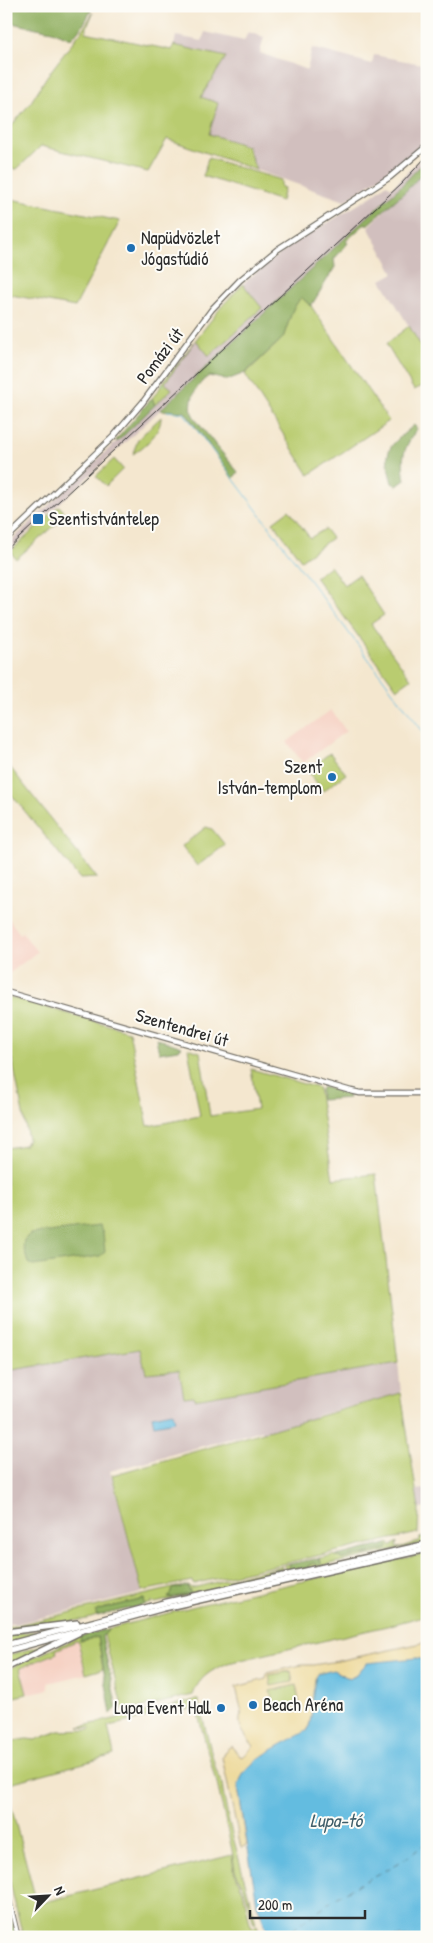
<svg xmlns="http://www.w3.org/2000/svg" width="433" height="1943" viewBox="0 0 433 1943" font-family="'Patrick Hand',sans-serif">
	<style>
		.built { fill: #f6d2c4 }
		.industrial { fill: #d1bfbe }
		.green { fill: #b9cc6f; stroke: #727c4d }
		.forest { fill: #92b062; stroke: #5e6e46 }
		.sand { fill: #eeda9e; stroke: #8c8264; fill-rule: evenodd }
		.water { fill: #63bce0; stroke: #477486 }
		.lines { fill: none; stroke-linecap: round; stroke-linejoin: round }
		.stream { stroke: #63bce0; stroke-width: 1 }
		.ferry { stroke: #3f5e6a; stroke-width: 1; stroke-dasharray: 6 5; stroke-linecap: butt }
		.tertiary-casing { stroke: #716d64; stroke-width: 6 }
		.secondary-casing { stroke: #716d64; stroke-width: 7 }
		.primary-casing { stroke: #716d64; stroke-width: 8 }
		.tertiary { stroke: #fff; stroke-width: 4 }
		.secondary { stroke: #fff; stroke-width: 4.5 }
		.primary { stroke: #fff; stroke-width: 5 }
		.tram { stroke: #2b2b2b; stroke-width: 1 }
		.poi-dot { fill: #1f6fb2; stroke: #fdfcf7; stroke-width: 2 }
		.labels { text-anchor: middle; stroke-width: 4; stroke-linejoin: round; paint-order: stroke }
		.poi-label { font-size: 18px; fill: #2b2b2b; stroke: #fdfcf7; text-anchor: start }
		.street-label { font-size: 18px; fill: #2b2b2b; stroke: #fdfcf7 }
		.water-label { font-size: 19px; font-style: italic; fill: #3f5e6a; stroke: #fdfcf7 }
	</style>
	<rect width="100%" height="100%" fill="#fdfcf7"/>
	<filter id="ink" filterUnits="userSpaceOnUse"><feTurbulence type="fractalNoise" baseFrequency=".02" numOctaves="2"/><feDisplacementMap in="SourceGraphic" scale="10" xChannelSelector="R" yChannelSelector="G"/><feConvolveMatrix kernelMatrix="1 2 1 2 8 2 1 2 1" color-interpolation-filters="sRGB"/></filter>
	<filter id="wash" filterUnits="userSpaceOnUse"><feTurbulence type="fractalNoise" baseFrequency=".0096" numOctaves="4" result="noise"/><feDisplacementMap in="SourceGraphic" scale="20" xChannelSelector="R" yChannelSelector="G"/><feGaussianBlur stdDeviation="1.12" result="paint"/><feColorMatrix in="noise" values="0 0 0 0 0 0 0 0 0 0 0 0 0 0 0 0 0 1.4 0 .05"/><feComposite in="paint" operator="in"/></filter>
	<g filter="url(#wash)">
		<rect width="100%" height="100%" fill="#f4e7cf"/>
		<g class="built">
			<path d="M331 710 346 731 303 763 287 742Z"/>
			<path d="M6 915 20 934 22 932 37 952 6 976Z"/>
			<path d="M78 1639 86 1674 48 1683 49 1688 45 1690 27 1694 20 1666Z"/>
		</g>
		<g class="industrial">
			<path d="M205 32 244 41 248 32 264 37 260 53 307 70 312 48 372 64 374 55 427 65V141L416 153 345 201 256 170 247 146 209 134 201 97 226 57 174 45 176 36 202 41Z"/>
			<path d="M427 152V159L402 185 6 553V545L13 539 172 389 164 383 196 340 209 356 262 308 243 284 260 269 293 244 372 196 387 184 392 188Z"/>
			<path d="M427 168V356L381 280 394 273 368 227Z"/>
			<path d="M140 1348 179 1370 184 1397 194 1396 195 1399 398 1363 401 1393 315 1416 346 1549 295 1560 262 1430 110 1471 142 1593 15 1624H6V1368Z"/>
			<path d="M427 1489V1508L419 1509 416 1490Z"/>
		</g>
		<g class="green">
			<path d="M93 13 85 32 171 50 174 45 226 57 201 97 218 103 209 134 247 146 256 170 167 139 148 172 41 146 17 169 6 168V133L31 102 47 76 83 29Z"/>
			<path d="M208 158 281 180V187L284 188 281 201 203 176Z"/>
			<path d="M6 198 120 221 75 307 6 294Z"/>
			<path d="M243 284 262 308 209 356 196 340 165 383 172 389 155 405 152 398 158 391 163 382 222 306Z"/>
			<path d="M301 297 311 306 389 421 309 475 245 374 283 338 293 309Z"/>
			<path d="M409 326 427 356V384L414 390 386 344Z"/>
			<path d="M161 417C161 433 145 446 133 454L138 439Z"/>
			<path d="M114 459 123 469 106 486 96 476Z"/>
			<path d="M59 506 67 515 16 559 12 554V550Z"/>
			<path d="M289 510 310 538 325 529 332 538 301 560 273 522Z"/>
			<path d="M330 566 344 585 358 575 384 615 371 624 411 679 397 689 315 577Z"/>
			<path d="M330 753 346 774 323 791 307 770Z"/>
			<path d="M6 762 97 878 80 879 6 788Z"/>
			<path d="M206 827 212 829 225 845 197 866 182 846Z"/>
			<path d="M6 996 129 1031 148 1126 200 1116 188 1048 200 1052 210 1116 257 1109 251 1069 318 1088 333 1179 376 1174 398 1363 195 1399 194 1396 184 1397 179 1370 146 1373 140 1349 6 1371V1148L25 1145 28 1139 6 1028Z"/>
			<path d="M401 1393 419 1509 418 1533 193 1584 192 1581 142 1591 112 1475Z"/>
			<path d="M424 1537 425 1543 155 1603 151 1601 152 1603 145 1605 144 1599 102 1609 96 1614 97 1616 88 1619 6 1630V1628L181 1586 183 1587 171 1599 189 1595 191 1593 187 1586 192 1588 282 1566 281 1569H272L266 1572 287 1569 284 1565 290 1564 289 1570 293 1571 308 1568 309 1565 314 1563 318 1565 321 1563 320 1558 334 1555 342 1559 360 1554 366 1555 387 1546V1544L389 1543 391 1547 397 1542 396 1547 399 1548 419 1541 420 1538Z"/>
			<path d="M427 1553V1581L421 1585 427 1615 387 1626 228 1663C210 1671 199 1677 193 1695L126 1711 123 1710 104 1635 108 1629 199 1605Z"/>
			<path d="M42 1631V1633L6 1644V1634Z"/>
			<path d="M81 1636 80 1641 98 1637 103 1669 86 1674 78 1641H76L56 1650 57 1653 20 1668 27 1694 6 1699V1670Z"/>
			<path d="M50 1643 51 1644 6 1666V1656Z"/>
			<path d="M291 1671 293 1682 271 1687 268 1675Z"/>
			<path d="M296 1685 300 1705 274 1710 270 1690Z"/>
			<path d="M195 1700H198L216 1770 221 1780 228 1818 256 1923 254 1924 244 1888 235 1871 232 1850 216 1779H215L198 1714 194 1708 108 1726 114 1755 6 1784V1742L27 1739 35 1740 59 1731 89 1730 91 1728 79 1727Z"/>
			<path d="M6 1787 37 1904 232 1855 234 1871 243 1891 251 1928 257 1925 261 1937H23L6 1866Z"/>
		</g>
		<g class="forest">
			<path d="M6 6H90L91 11 83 25 71 39 52 31 6 22Z"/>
			<path d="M427 159V168L407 190 367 225 366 223 346 241 348 243 334 259 335 267 311 306 301 297 293 309 283 338 245 373 227 380 209 376C197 384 189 398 192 413 194 420 231 463 238 472L233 479 185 412 160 410 402 185Z"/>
			<path d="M152 398 155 405 117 442 116 440Z"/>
			<path d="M414 425 417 429C403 449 401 457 405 480L397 486 392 483C382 448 389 447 414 425Z"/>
			<path d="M156 1038 182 1047 178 1050 159 1053Z"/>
			<path d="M323 1087 348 1094 349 1098 321 1100 320 1090Z"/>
			<path d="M99 1226 103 1233 105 1252 100 1256 33 1266 28 1263 23 1246 24 1240 30 1234Z"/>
			<path d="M387 1544 388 1547 387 1549 342 1559 336 1556Z"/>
			<path d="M320 1558 321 1564 318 1565 314 1563 309 1565 308 1568 293 1571 289 1570 290 1564Z"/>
			<path d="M181 1586H187L191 1594 168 1598 173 1589 182 1587Z"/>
			<path d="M144 1599 145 1605 97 1616 96 1614V1611L102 1609Z"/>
			<path d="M108 1629 104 1635 102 1636 117 1708 111 1714 98 1637 80 1641 81 1636Z"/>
			<path d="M6 1894 16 1937H10L7 1923Z"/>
		</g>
		<path class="sand" d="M427 1642V1661L417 1658 362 1668C354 1680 348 1680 336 1671L315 1678 312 1713 308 1730 238 1787 247 1845 241 1848 222 1757 224 1752 231 1746 240 1756 243 1757 254 1746C246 1737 235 1725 242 1713L236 1687 266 1679 267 1673 301 1665H313L338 1661ZM291 1671 293 1682 271 1686 269 1675ZM296 1685 300 1705 275 1710 270 1691Z"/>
		<g class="water">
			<path d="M173 1412 175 1421 154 1425 152 1416Z"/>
			<path d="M417 1658 427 1661V1937H271L264 1923 257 1904 238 1787C243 1759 286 1744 308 1730 314 1714 311 1683 318 1674L333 1670C356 1683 351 1679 367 1663Z"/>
		</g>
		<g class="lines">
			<g class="stream">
				<path d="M156 377 157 378"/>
				<path d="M163 384 164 386"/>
				<path d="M167 411 184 413 427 737"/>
			</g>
			<path class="ferry" d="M284 1937C306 1919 328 1902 353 1888 378 1873 407 1862 427 1841"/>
		</g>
	</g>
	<g filter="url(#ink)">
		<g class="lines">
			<g class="tertiary-casing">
				<path id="tertiary" d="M6 1887 18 1937"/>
			</g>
			<g class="secondary-casing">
				<g id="secondary">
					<path d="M6 539 113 437 143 402 212 309 240 280 278 249 390 177 427 146"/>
					<path d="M6 992 351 1091 360 1093H427"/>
				</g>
			</g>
			<g class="primary-casing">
				<g id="primary">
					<path d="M6 1632 77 1623"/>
					<path d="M6 1645 167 1602 427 1544"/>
					<path d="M6 1651 164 1608 427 1549"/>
					<path d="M6 1668 78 1633"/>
				</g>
			</g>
			<use href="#tertiary" class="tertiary"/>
			<use href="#secondary" class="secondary"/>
			<use href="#primary" class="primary"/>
			<path class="tram" d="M6 550 401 184 427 156"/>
		</g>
	</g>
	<g class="poi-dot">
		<circle cx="131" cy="248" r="5"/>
		<rect x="32" y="513" width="12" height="12" rx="2.5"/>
		<circle cx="332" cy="777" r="5"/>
		<circle cx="253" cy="1705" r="5"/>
		<circle cx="221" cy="1708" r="5"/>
	</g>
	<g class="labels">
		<g class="poi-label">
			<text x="141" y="244">Napüdvözlet<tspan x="141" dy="21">Jógastúdió</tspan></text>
			<text x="49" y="525">Szentistvántelep</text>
			<text x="322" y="773" text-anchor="end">Szent<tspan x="322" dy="21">István-templom</tspan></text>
			<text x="263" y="1711">Beach Aréna</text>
			<text x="211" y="1714" text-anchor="end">Lupa Event Hall</text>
		</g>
		<g class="street-label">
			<text transform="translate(160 356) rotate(-53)" y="6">Pomázi út</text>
			<text transform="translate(182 1028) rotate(16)" y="6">Szentendrei út</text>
		</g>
		<g class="water-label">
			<text x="336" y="1827">Lupa-tó</text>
		</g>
	</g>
	<rect width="433" height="1943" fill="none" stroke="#fdfcf7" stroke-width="25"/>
	<g transform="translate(48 1896) rotate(65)" stroke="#fdfcf7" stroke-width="4" paint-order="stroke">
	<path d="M0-4L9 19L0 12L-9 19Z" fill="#2b2b2b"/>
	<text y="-8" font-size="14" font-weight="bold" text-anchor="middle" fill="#2b2b2b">N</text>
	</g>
	<path d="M250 1910v8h115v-8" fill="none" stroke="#2b2b2b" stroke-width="2.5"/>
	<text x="258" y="1910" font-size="15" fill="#2b2b2b" stroke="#fdfcf7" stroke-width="4" paint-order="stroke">200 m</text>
</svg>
